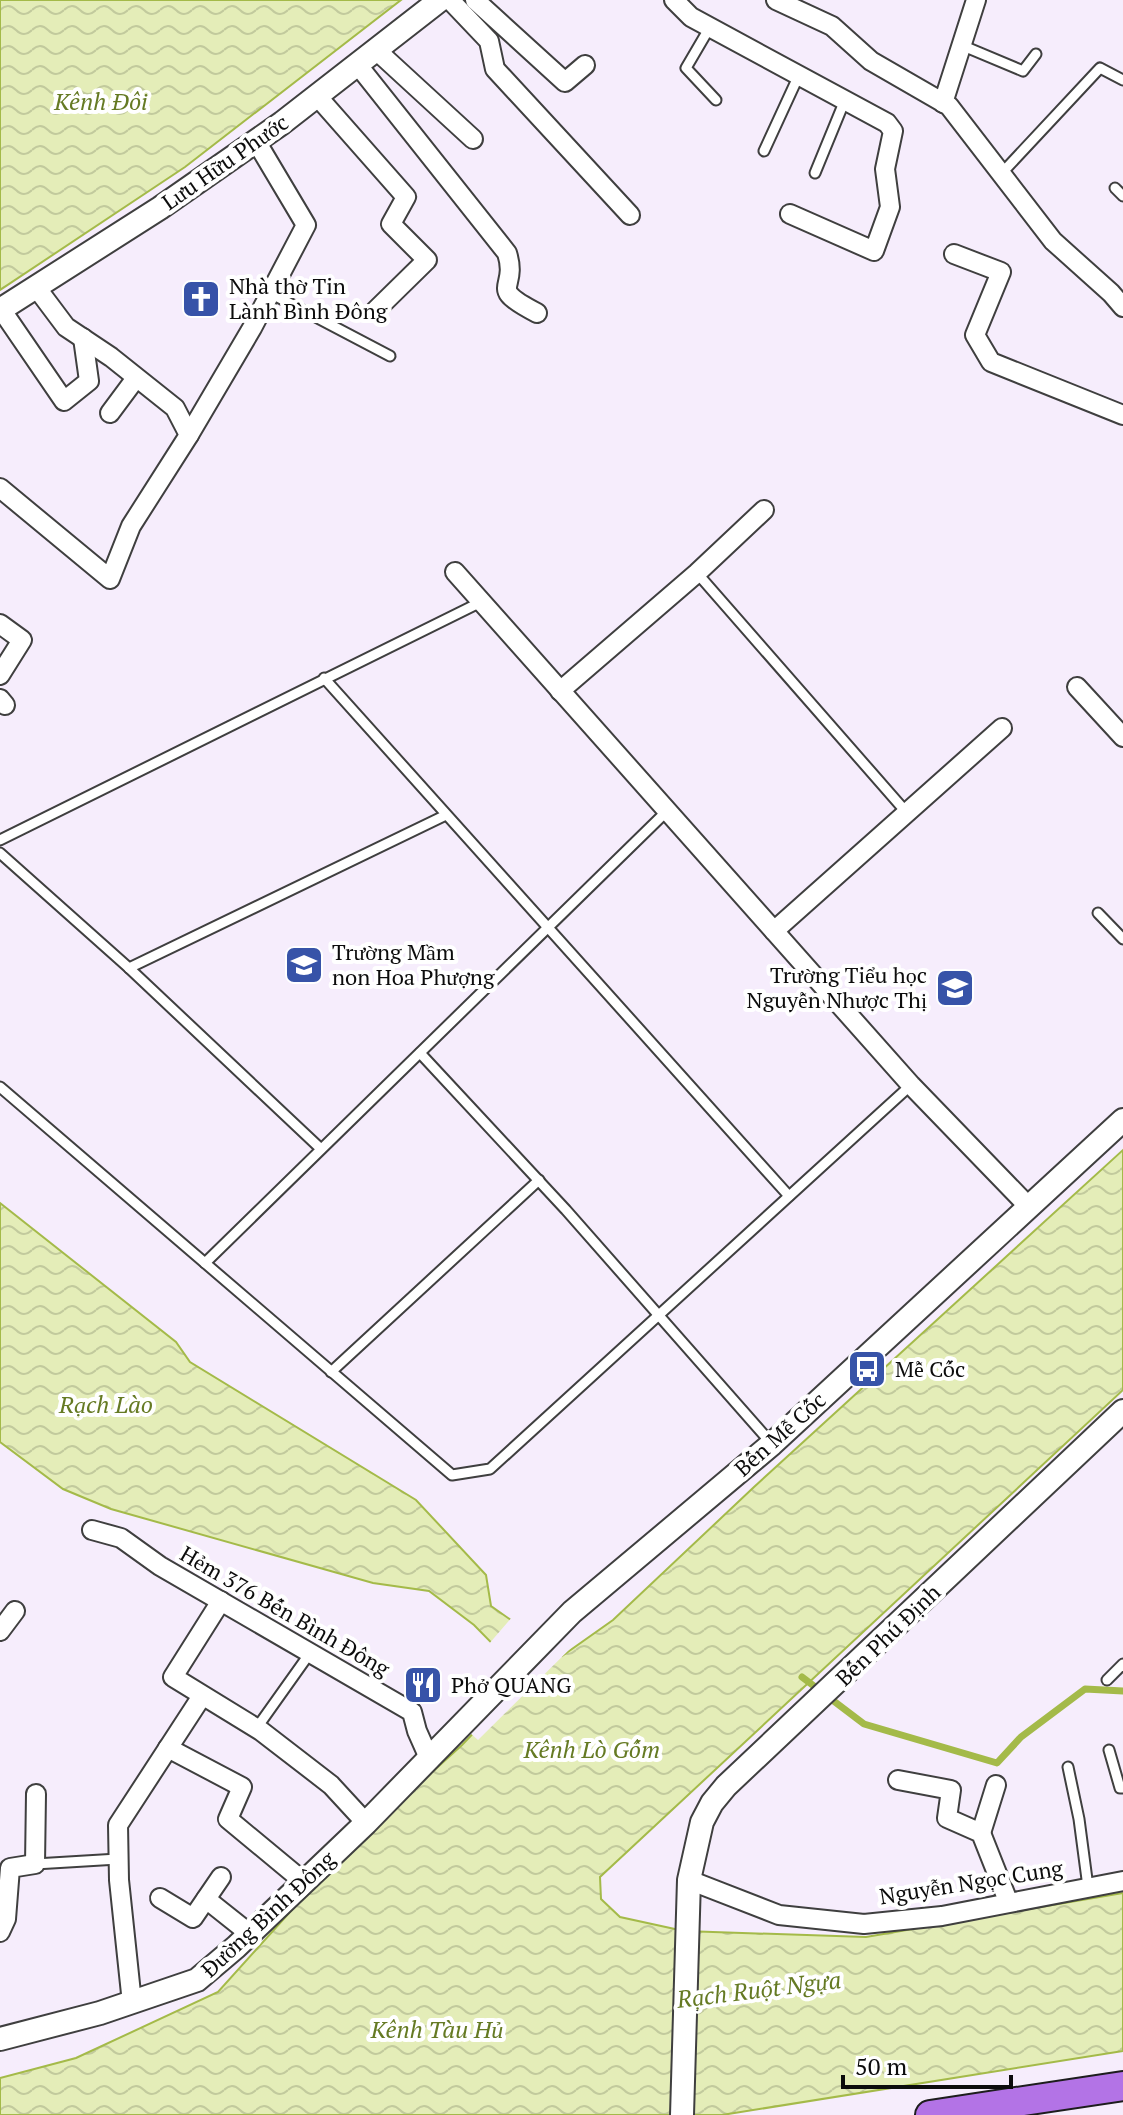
<svg xmlns="http://www.w3.org/2000/svg" width="1123" height="2115" viewBox="0 0 1123 2115" font-family="'PT Serif',serif">
	<style>
		.water { fill: url(#water-waves); stroke: #a4ba49; stroke-width: 2 }
		.pier { fill: #f6edfc }
		.lines { fill: none; stroke-linecap: round; stroke-linejoin: round }
		.stream { stroke: #a4ba49; stroke-width: 7 }
		.service-casing { stroke: #3f3f3f; stroke-width: 13 }
		.minor-casing { stroke: #3f3f3f; stroke-width: 22 }
		.tertiary-casing { stroke: #3f3f3f; stroke-width: 26 }
		.primary-casing { stroke: #1d1d1d; stroke-width: 32 }
		.service { stroke: #fff; stroke-width: 9 }
		.minor { stroke: #fff; stroke-width: 18 }
		.tertiary { stroke: #fff; stroke-width: 22 }
		.primary { stroke: #b373e6; stroke-width: 28 }
		.labels { text-anchor: middle; stroke-width: 8; stroke-linejoin: round; paint-order: stroke }
		.street-label { font-size: 22px; fill: #0c0c0c; stroke: #fff }
		.poi-label { font-size: 22px; fill: #0c0c0c; stroke: #fff; text-anchor: start }
		.water-label { font-size: 24px; font-style: italic; fill: #657a23; stroke: #fff }
	</style>
	<defs>
		<pattern id="water-waves" width="16" height="10" patternUnits="userSpaceOnUse" patternTransform="scale(2)"><rect width="16" height="10" fill="#e4edb8"/><path d="M0 5q4-4 8 0t8 0" fill="none" stroke="#c2ca9d"/></pattern>
	</defs>
	<rect width="100%" height="100%" fill="#f6edfc"/>
	<g class="water">
		<path d="M0 0H401L185 167 0 290Z"/>
		<path d="M1123 1150V1390L600 1877 601 1899 620 1917 684 1931 866 1937 1123 1893V2051L722 2115H0V2078L76 2058 218 1992 343 1853 462 1745 526 1678 474 1625 429 1591 373 1583 111 1509 63 1489 0 1442V1203L176 1342 190 1362 416 1500 486 1575 491 1606 562 1656 613 1620 754 1487Z"/>
	</g>
	<path class="pier" d="M513 1616 562 1651 580 1639 478 1740 469 1732 520 1678 488 1645Z"/>
	<g class="lines">
		<path class="stream" d="M802 1677 864 1724 997 1763 1021 1737 1085 1689 1123 1691"/>
		<g class="service-casing">
			<g id="service">
				<path d="M710 27 686 68 716 100"/>
				<path d="M961 45 1023 71 1036 54"/>
				<path d="M764 151 799 75"/>
				<path d="M815 173 845 100"/>
				<path d="M1001 174 1100 68 1123 80"/>
				<path d="M1115 188 1123 196"/>
				<path d="M270 293 390 356"/>
				<path d="M697 573 907 813"/>
				<path d="M324 678 789 1196"/>
				<path d="M0 840 481 602"/>
				<path d="M0 853 129 968 321 1149"/>
				<path d="M1098 913 1123 939"/>
				<path d="M129 968 446 815"/>
				<path d="M420 1053 566 1210 772 1444"/>
				<path d="M0 1087 452 1475 490 1469 911 1085"/>
				<path d="M205 1263 667 811"/>
				<path d="M331 1372 539 1180"/>
				<path d="M1107 1680 1123 1664"/>
				<path d="M256 1729 310 1653"/>
				<path d="M1109 1750 1120 1788H1123"/>
				<path d="M1068 1767 1079 1819 1088 1887"/>
				<path d="M35 1864 118 1859"/>
			</g>
		</g>
		<g class="minor-casing">
			<g id="minor">
				<path d="M450 0 489 41 495 69 630 215"/>
				<path d="M475 0 565 82 585 65"/>
				<path d="M674 0 691 17 887 123 893 131 885 169 890 207 874 251 790 214"/>
				<path d="M776 0 832 26 871 61 949 106 1053 241 1111 293 1123 307"/>
				<path d="M375 49 473 139"/>
				<path d="M357 64 507 253C519 291 485 286 537 313"/>
				<path d="M317 96 406 197 391 224 427 260 375 311"/>
				<path d="M943 103 976 0"/>
				<path d="M954 254 1001 272 975 335 991 362 1123 415"/>
				<path d="M1 309 64 401 89 381 83 338"/>
				<path d="M110 413 136 378"/>
				<path d="M189 435 252 328 306 225 256 141"/>
				<path d="M0 488 110 579 131 526 189 435 175 408 111 357 66 327 36 287"/>
				<path d="M455 572 911 1085 1029 1207"/>
				<path d="M0 624 22 640 0 675"/>
				<path d="M1077 687 1123 737"/>
				<path d="M560 691 697 573 764 510"/>
				<path d="M0 699 5 705"/>
				<path d="M774 931 1002 728"/>
				<path d="M92 1530 121 1538 160 1566 412 1712 417 1731 429 1758"/>
				<path d="M221 1601 173 1677 261 1731 331 1785 366 1823"/>
				<path d="M0 1631 15 1611"/>
				<path d="M168 1748 242 1787 228 1819 304 1882"/>
				<path d="M898 1780 951 1790 947 1818 981 1833 1008 1901"/>
				<path d="M981 1833 996 1785"/>
				<path d="M689 1880 779 1915 864 1924 942 1916 1123 1881"/>
				<path d="M160 1898 193 1918 221 1877"/>
				<path d="M206 1899 250 1934"/>
				<path d="M0 1932 6 1919 10 1868 35 1864 36 1794"/>
				<path d="M132 2003 119 1880 118 1825 202 1696"/>
			</g>
		</g>
		<g class="tertiary-casing">
			<g id="tertiary">
				<path d="M0 310 160 208 282 123 440 0"/>
				<path d="M0 2039 100 2013 197 1980 236 1947 366 1823 572 1612 772 1444 1123 1120"/>
				<path d="M682 2115 689 1880 702 1822 712 1803 726 1786 1123 1411"/>
			</g>
		</g>
		<g class="primary-casing">
			<path id="primary" d="M930 2115 1123 2086"/>
		</g>
		<use href="#service" class="service"/>
		<use href="#minor" class="minor"/>
		<use href="#tertiary" class="tertiary"/>
		<use href="#primary" class="primary"/>
	</g>
	<defs>
		<g id="church-square" transform="scale(2)"><rect x="-9" y="-9" width="18" height="18" rx="4" fill="#3753a8" stroke="#fff"/><path d="M-1.2-6h2.4v3.5h3.3v2.4h-3.3V6h-2.4V-.1h-3.3v-2.4h3.3Z" fill="#fff"/></g>
		<g id="school-square" transform="scale(2)"><rect x="-9" y="-9" width="18" height="18" rx="4" fill="#3753a8" stroke="#fff"/><path d="M0-5L7-2L0 1L-7-2ZM-4 1L0 2.5L4 1V4Q0 6-4 4Z" fill="#fff"/></g>
		<g id="bus-square" transform="scale(2)"><rect x="-9" y="-9" width="18" height="18" rx="4" fill="#3753a8" stroke="#fff"/><path d="M-5-6H5V4H4V6H2V4H-2V6H-4V4H-5ZM-3.5-4V0h7V-4ZM-3.5 1.2v1.5H-2V1.2ZM2 1.2v1.5H3.5V1.2Z" fill="#fff"/></g>
		<g id="restaurant-square" transform="scale(2)"><rect x="-9" y="-9" width="18" height="18" rx="4" fill="#3753a8" stroke="#fff"/><path d="M-5-6h1v4h1v-4h1v4h1v-4h1v5L-1.5 .5V6h-2V.5L-5-1ZM5-6V6H3V1.5H1.5Q1.5-4 5-6Z" fill="#fff"/></g>
	</defs>
	<g fill-rule="evenodd">
		<use href="#church-square" x="201" y="299"/>
		<use href="#school-square" x="304" y="965"/>
		<use href="#school-square" x="955" y="988"/>
		<use href="#bus-square" x="867" y="1369"/>
		<use href="#restaurant-square" x="423" y="1685"/>
	</g>
	<g class="labels">
		<g class="street-label">
			<text transform="translate(225 162) rotate(-35)" y="8">Lưu Hữu Phước</text>
			<text transform="translate(780 1434) rotate(-42)" y="8">Bến Mễ Cốc</text>
			<text transform="translate(285 1611) rotate(30)" y="8">Hẻm 376 Bến Bình Đông</text>
			<text transform="translate(888 1635) rotate(-44)" y="8">Bến Phú Định</text>
			<text transform="translate(971 1882) rotate(-9)" y="8">Nguyễn Ngọc Cung</text>
			<text transform="translate(268 1914) rotate(-43)" y="8">Đường Bình Đông</text>
		</g>
		<g class="poi-label">
			<text x="229" y="294">Nhà thờ Tin<tspan x="229" dy="25">Lành Bình Đông</tspan></text>
			<text x="332" y="960">Trường Mầm<tspan x="332" dy="25">non Hoa Phượng</tspan></text>
			<text x="927" y="983" text-anchor="end">Trường Tiểu học<tspan x="927" dy="25">Nguyễn Nhược Thị</tspan></text>
			<text x="895" y="1377">Mễ Cốc</text>
			<text x="451" y="1693">Phở QUANG</text>
		</g>
		<g class="water-label">
			<text x="101" y="110">Kênh Đôi</text>
			<text x="106" y="1413">Rạch Lào</text>
			<text x="592" y="1758">Kênh Lò Gốm</text>
			<text transform="translate(759 1990) rotate(-7)" y="8">Rạch Ruột Ngựa</text>
			<text x="437" y="2038">Kênh Tàu Hủ</text>
		</g>
	</g>
	<path d="M843 2075v12h168v-12" fill="none" stroke="#0c0c0c" stroke-width="4"/>
	<text x="855" y="2075" font-size="24" fill="#0c0c0c" stroke="#ffffff" stroke-width="6" paint-order="stroke">50 m</text>
</svg>
